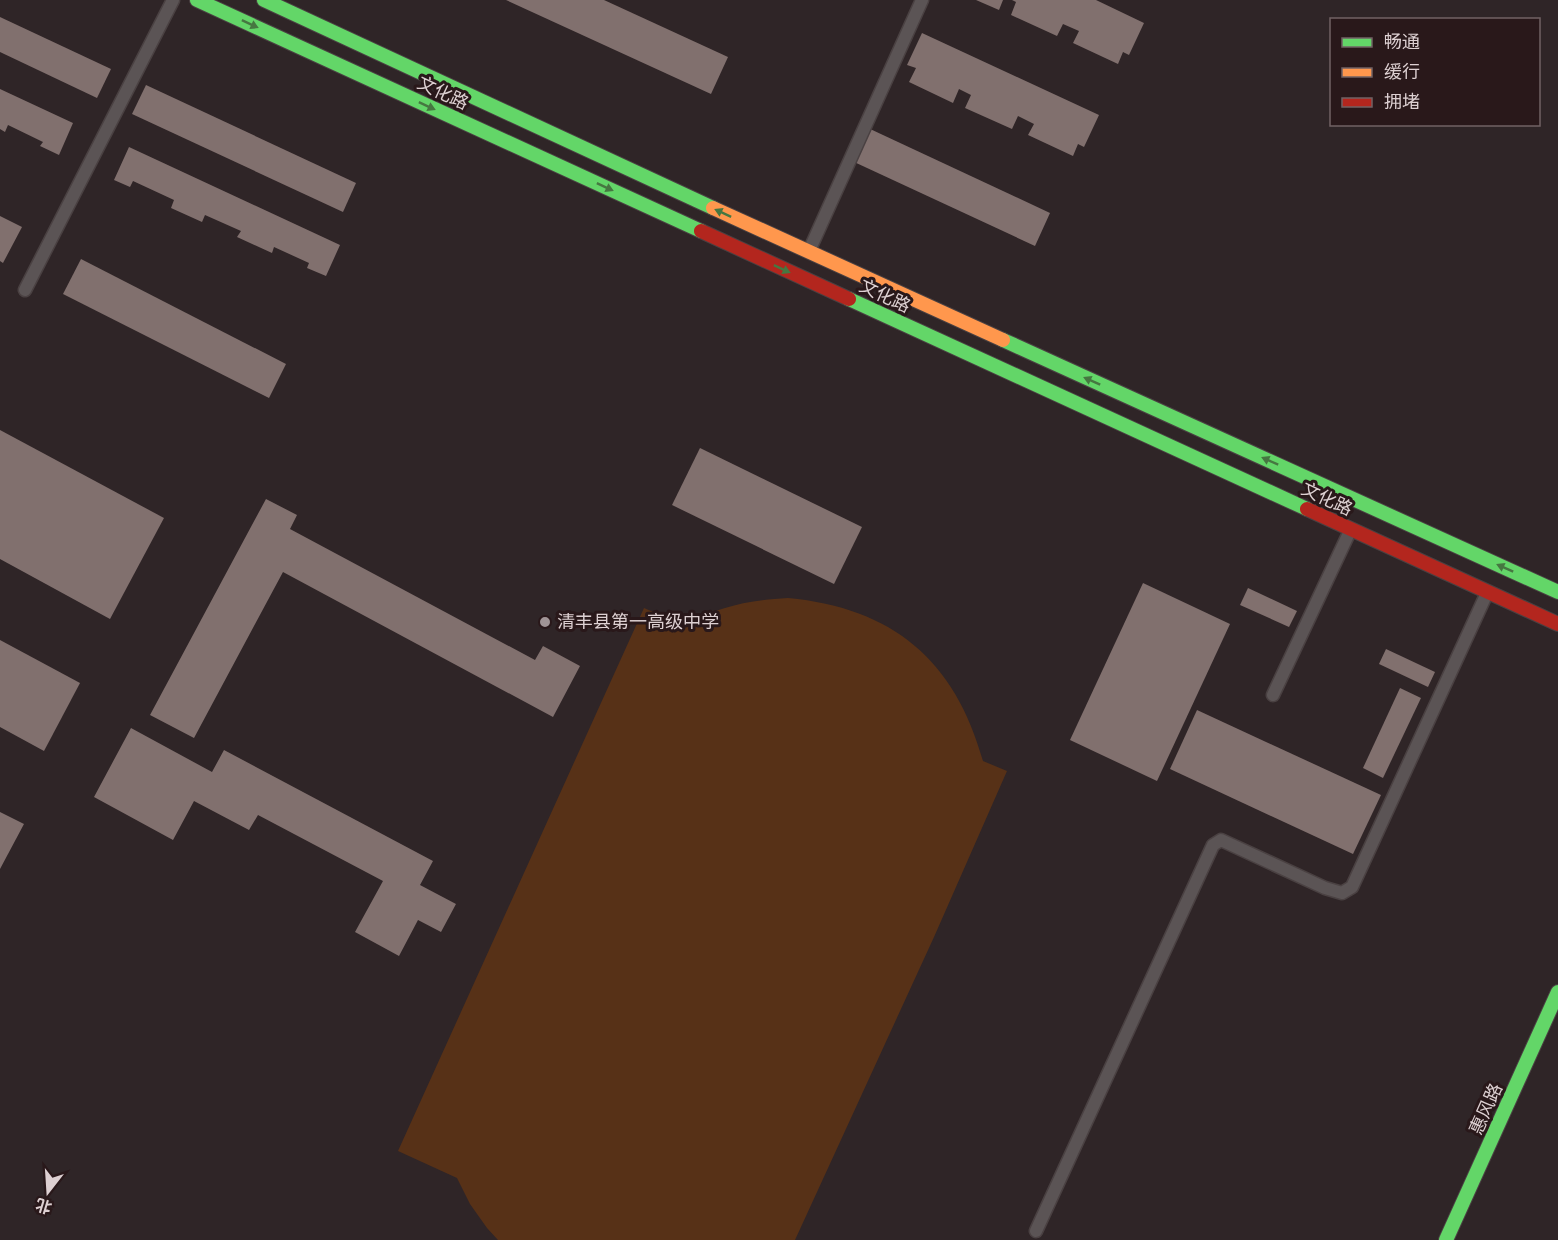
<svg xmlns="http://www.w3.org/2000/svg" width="1558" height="1240" viewBox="0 0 1558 1240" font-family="Overpass,'Noto Sans SC',sans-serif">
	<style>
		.green { fill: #573117 }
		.building { fill: #81706e }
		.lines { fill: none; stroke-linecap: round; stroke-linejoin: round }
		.lane-casing { stroke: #4a4142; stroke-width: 15 }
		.fast-casing { stroke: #4a4142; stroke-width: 16 }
		.slow-casing { stroke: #4a4142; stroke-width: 16 }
		.jam-casing { stroke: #4a4142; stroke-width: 16 }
		.lane { stroke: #5b5455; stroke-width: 12 }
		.fast { stroke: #63d668; stroke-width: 14 }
		.slow { stroke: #ff974d; stroke-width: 14 }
		.jam { stroke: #b3261e; stroke-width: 14 }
		.oneway { fill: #467741 }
		.poi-dot { fill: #a09496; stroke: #29181a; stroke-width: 2 }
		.labels { text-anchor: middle; stroke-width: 6; stroke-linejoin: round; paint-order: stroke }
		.street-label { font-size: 18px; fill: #ddd0d2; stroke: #29181a }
		.poi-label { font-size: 18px; fill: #ddd0d2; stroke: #29181a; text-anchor: start }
	</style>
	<rect width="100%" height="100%" fill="#2f2527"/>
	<path class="green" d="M788 598C893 608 955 660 983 761L1007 771 934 937 795 1240H498L487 1228 470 1204 457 1178 398 1151 644 608 683 625C719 607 747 600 788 598Z"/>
	<g class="building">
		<path d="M506 0H604L728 57 711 94Z"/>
		<path d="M976 0H1003L999 10Z"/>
		<path d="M1012 0H1096L1144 23 1129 55 1123 52 1118 64 1073 43 1079 31 1063 24 1057 36 1011 15 1016 2Z"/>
		<path d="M0 17 111 69 97 98 0 52Z"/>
		<path d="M922 33 1099 115 1084 147 1078 144 1073 156 1028 135 1034 124 1018 116 1012 129 965 108 971 95 959 89 953 103 909 82 916 68 907 65Z"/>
		<path d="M146 85 356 183 343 212 132 114Z"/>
		<path d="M0 89 73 123 59 155 40 146 43 142 8 125 5 132 0 129Z"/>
		<path d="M868 128 1050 213 1035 246 852 161Z"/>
		<path d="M129 147 340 245 326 276 307 268 309 263 274 247 272 253 237 237 241 231 205 215 202 222 171 208 174 200 133 181 130 187 114 180Z"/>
		<path d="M0 216 22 227 3 263 0 261Z"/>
		<path d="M81 259 286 364 269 398 63 294Z"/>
		<path d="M0 430 164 518 110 619 0 559Z"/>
		<path d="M700 448 862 527 834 584 672 505Z"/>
		<path d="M266 499 297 515 290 529 535 660 543 646 580 666 553 717 283 572 194 738 150 715Z"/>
		<path d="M1143 583 1230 624 1157 781 1070 740Z"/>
		<path d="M1248 588 1297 611 1289 627 1240 605Z"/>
		<path d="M0 640 80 683 44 751 0 727Z"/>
		<path d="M1386 649 1435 672 1428 687 1379 664Z"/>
		<path d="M1400 688 1421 698 1383 778 1363 768Z"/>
		<path d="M1197 710 1381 795 1353 854 1170 769Z"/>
		<path d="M131 728 212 772 224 750 433 861 420 885 456 904 441 932 418 920 399 956 355 932 383 881 258 815 249 830 194 801 173 840 94 797Z"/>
		<path d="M0 812 24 824 0 869Z"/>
	</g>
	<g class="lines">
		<g class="lane-casing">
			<g id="lane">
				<path d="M809 251 922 0"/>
				<path d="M25 290 173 0"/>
				<path d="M1273 695 1350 531"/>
				<path d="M1036 1231 1213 845 1221 840 1325 888 1342 893 1352 887 1487 593"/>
			</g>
		</g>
		<g class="fast-casing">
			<g id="fast">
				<path d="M197 0 701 231"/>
				<path d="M264 0 713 208"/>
				<path d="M849 299 1307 509"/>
				<path d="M1003 340 1558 592"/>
				<path d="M1446 1240 1558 992"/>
			</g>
		</g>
		<g class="slow-casing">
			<path id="slow" d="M713 208 1003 340"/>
		</g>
		<g class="jam-casing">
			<g id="jam">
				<path d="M701 231 849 299"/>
				<path d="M1307 509 1558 624"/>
			</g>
		</g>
		<use href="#lane" class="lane"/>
		<use href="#fast" class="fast"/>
		<use href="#slow" class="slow"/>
		<use href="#jam" class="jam"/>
	</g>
	<defs><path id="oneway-solid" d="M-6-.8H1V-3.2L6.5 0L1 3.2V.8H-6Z" transform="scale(1.5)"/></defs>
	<g class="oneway">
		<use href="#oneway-solid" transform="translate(250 24) rotate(25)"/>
		<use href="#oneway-solid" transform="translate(427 106) rotate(25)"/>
		<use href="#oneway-solid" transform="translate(605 187) rotate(25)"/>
		<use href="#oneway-solid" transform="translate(723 213) rotate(-155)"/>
		<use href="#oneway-solid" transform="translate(782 269) rotate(25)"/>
		<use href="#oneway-solid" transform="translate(1092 381) rotate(-156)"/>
		<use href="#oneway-solid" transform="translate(1270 461) rotate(-156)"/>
		<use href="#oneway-solid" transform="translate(1505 568) rotate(-156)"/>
	</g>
	<circle class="poi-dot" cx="545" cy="622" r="6"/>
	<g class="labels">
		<g class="street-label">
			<text transform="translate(443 93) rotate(25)" y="6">文化路</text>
			<text transform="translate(885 296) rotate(25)" y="6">文化路</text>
			<text transform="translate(1327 499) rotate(25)" y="6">文化路</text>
			<text transform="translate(1486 1109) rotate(-66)" y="6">惠风路</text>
		</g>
		<g class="poi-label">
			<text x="557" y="628">清丰县第一高级中学</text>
		</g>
	</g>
	<rect x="1330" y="18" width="210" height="108" fill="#29181a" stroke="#716264" stroke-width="1.5"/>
	<rect x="1342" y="38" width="30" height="9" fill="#63d668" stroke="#716264" stroke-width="1.5"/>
	<text x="1384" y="48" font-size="18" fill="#ddd0d2">畅通</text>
	<rect x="1342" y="68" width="30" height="9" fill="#ff974d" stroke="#716264" stroke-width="1.5"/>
	<text x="1384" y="78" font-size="18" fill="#ddd0d2">缓行</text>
	<rect x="1342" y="98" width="30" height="9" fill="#b3261e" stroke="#716264" stroke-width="1.5"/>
	<text x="1384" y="108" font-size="18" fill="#ddd0d2">拥堵</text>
	<g transform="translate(48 1192) rotate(197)" stroke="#29181a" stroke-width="4.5" paint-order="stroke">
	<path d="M0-4.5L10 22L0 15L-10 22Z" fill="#ddd0d2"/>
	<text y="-9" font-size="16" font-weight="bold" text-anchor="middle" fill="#ddd0d2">北</text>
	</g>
</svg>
